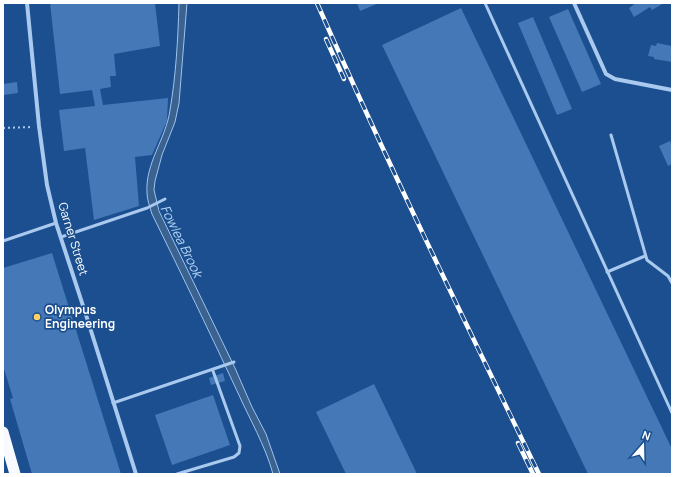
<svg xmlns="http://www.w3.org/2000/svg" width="675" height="477" viewBox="0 0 675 477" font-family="Manrope,sans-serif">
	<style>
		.water { fill: #3c6290; stroke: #9cc4f0 }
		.building { fill: #4478b7 }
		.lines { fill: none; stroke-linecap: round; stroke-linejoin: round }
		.path { stroke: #a9c9ee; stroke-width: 2; stroke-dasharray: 2 3; stroke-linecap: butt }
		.service { stroke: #a9c9ee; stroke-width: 3 }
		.minor { stroke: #a9c9ee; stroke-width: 4 }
		.trunk { stroke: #f8faff; stroke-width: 11 }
		.rail-casing { stroke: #fff; stroke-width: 4.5 }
		.rail { stroke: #1b4f8f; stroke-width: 3; stroke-dasharray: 9; stroke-linecap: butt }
		.poi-dot { fill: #ffd166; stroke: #1b4f8f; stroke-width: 1.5 }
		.labels { text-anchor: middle; stroke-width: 3.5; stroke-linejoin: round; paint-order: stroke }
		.street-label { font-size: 12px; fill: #fff; stroke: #1b4f8f }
		.poi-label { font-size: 12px; font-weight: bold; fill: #fff; stroke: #1b4f8f; text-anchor: start }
		.water-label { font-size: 13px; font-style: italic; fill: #b5d3f5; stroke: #1b4f8f }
	</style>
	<rect width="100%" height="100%" fill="#1b4f8f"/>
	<path class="water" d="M179 3H187L179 103 175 122 162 155 155 181 154 190 159 211 235 368 252 407 266 434 280 474H273C265 445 250 420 238 393 210 333 181 273 152 214 150 207 147 200 147 193 145 163 166 139 170 110 176 75 178 39 179 3Z"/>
	<g class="building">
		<path d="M50 3H155L160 46 114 54 116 76H110L111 87 100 89 103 105 168 98 167 121 152 155 135 157 139 206 94 220 85 148 64 151 59 110 95 106 92 90 60 94Z"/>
		<path d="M357 3H379L360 11Z"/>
		<path d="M636 3H664L652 10 650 7 634 17 629 8Z"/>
		<path d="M461 8 672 449V474H588L382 45Z"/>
		<path d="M568 9 601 84 582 92 549 17Z"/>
		<path d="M533 17 572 109 557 115 518 23Z"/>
		<path d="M657 43 672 46V62L654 59V57L648 56 651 45 656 46Z"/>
		<path d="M17 82 18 93 4 95 3 84Z"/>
		<path d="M670 141 672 145V164L668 166 659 146Z"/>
		<path d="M52 253 121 474H32L10 399 13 398 3 366V268Z"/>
		<path d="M223 373 225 381 211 385 209 378Z"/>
		<path d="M374 384 417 474H346L316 412Z"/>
		<path d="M213 395 230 445 172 465 155 415Z"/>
	</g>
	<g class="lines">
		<path class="path" d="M3 128 32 127"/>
		<g class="service">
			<path d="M485 3 672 413"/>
			<path d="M611 135 647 260 668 276 672 283"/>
			<path d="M61 237 147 208 165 199"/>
			<path d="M3 241 56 223"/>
			<path d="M607 272 645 256"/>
			<path d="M113 403 234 362"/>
			<path d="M177 474 234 457 239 453 240 446 213 371"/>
		</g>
		<g class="minor">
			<path d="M27 3 39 126 47 185 56 223 87 318 136 474"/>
			<path d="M574 3 606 74 615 79 672 90"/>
		</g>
		<path class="trunk" d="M3 432 15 474"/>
		<g class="rail-casing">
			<g id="rail">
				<path d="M317 3C387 162 463 318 539 474"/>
				<path d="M326 39 344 79"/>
				<path d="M518 443 533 474"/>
			</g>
		</g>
		<use href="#rail" class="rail"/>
	</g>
	<circle class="poi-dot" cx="37" cy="317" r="4"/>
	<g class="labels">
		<g class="street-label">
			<text transform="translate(73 239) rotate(73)" y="4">Garner Street</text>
		</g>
		<g class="poi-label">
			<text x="45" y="314">Olympus<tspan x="45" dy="14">Engineering</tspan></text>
		</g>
		<g class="water-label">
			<text transform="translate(182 241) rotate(64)" y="5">Fowlea Brook</text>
		</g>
	</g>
	<rect width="675" height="477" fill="none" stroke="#ffffff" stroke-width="8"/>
	<g transform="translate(643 445) rotate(20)" stroke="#1b4f8f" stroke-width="3" paint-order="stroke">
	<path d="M0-3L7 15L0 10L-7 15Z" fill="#ffffff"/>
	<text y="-6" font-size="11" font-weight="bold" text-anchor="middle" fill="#ffffff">N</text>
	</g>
</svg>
